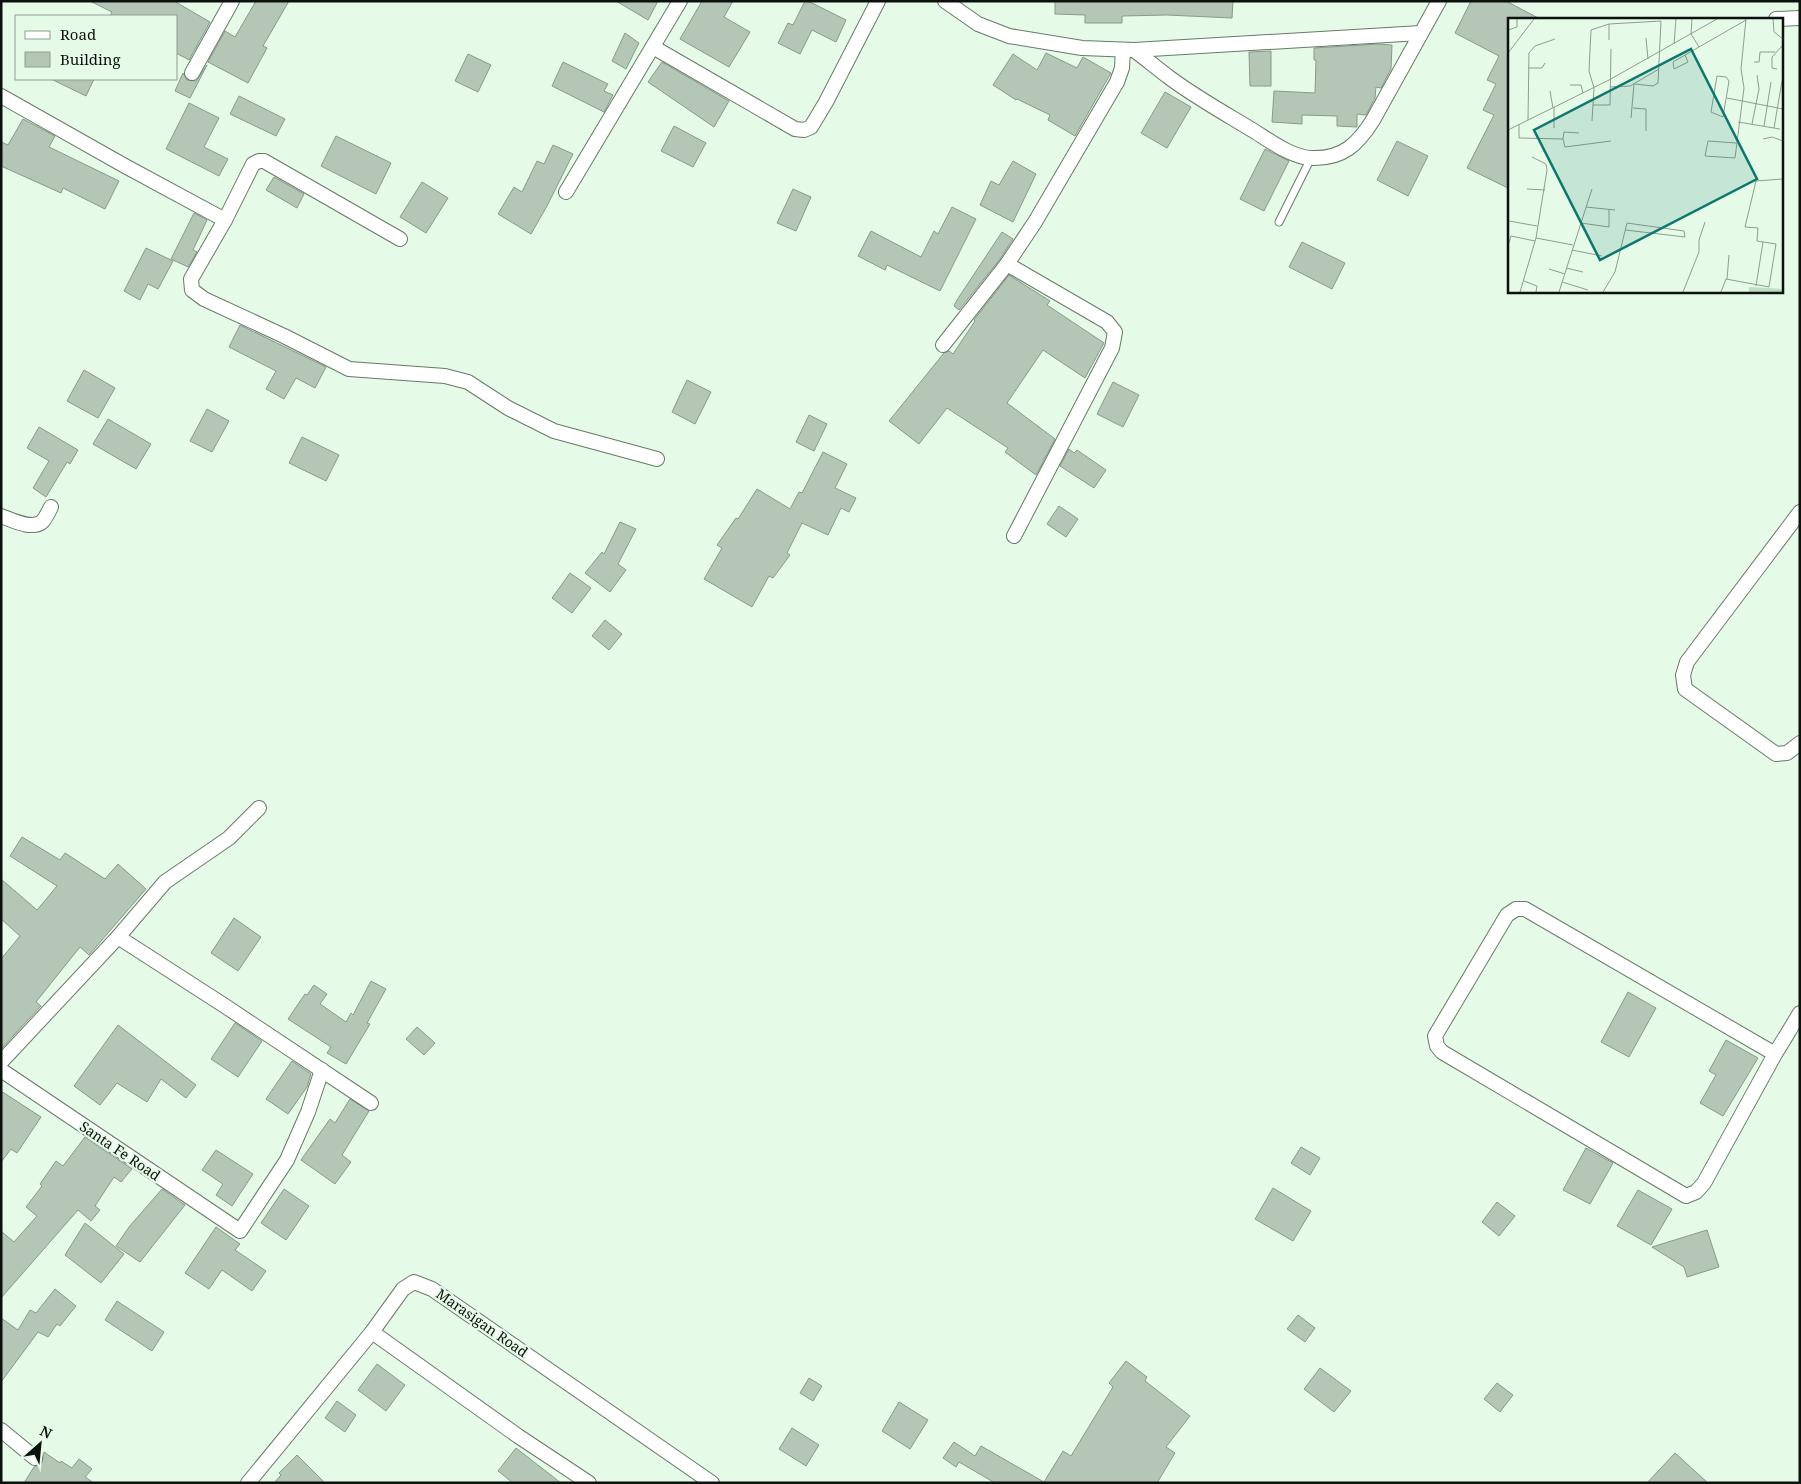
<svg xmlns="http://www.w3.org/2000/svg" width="1801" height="1484" viewBox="0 0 1801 1484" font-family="'Noto Serif',serif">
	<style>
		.building { fill: #b4c7b6; stroke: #889a8a }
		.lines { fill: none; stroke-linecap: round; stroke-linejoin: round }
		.lane-casing { stroke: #68796a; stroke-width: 9 }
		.street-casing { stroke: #68796a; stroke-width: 16 }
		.lane { stroke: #fff; stroke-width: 7 }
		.street { stroke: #fff; stroke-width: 14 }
		.labels { text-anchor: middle; stroke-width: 4.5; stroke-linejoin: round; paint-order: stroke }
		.street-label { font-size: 14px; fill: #0b110c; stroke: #e6fae8 }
		.inset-road { fill: none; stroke: #8e9d90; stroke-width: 1 }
		.view { fill: #0f766e; fill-opacity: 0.15; stroke: #0f766e; stroke-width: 2.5 }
		.inset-edge { fill: none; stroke: #0b110c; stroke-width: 2.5 }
	</style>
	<rect width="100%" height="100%" fill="#e6fae8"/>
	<g class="building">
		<path d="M90 1H174L210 22 189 60 176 53V16H110L112 12Z"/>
		<path d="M256 1H289L263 46 267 48 248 83 208 62 225 31 235 37Z"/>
		<path d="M616 1H658L648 20Z"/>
		<path d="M702 1H733L724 17 750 32 729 67 680 39Z"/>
		<path d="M805 1H808L846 20 836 42 812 30 800 54 778 43 788 23 793 25Z"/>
		<path d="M1055 1H1233L1232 18 1167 15 1122 16V23H1085V15L1055 14Z"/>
		<path d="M1471 1H1506L1540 19H1510V189L1467 168 1494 115 1483 110 1496 84 1487 80 1499 56 1455 33Z"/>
		<path d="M625 33 639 43 626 69 612 61Z"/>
		<path d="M1378 44 1392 45 1391 69 1381 88 1376 87 1375 98 1366 115 1357 114V127L1337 126V116L1302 115V124L1272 122 1274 91 1315 93 1316 60H1314V48Z"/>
		<path d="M1271 51V86H1250L1249 52Z"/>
		<path d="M1046 53 1077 68 1083 57 1111 73 1075 136 1048 120 1050 115 1017 99 1016 100 993 85 1013 54 1037 70Z"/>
		<path d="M468 54 491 65 478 92 455 81Z"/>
		<path d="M563 62 608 84 604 91 613 95 604 112 552 86Z"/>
		<path d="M662 62 729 101 714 127 648 82Z"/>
		<path d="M207 65 190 98 175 91 183 73 187 80 196 81Z"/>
		<path d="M51 79H94L86 96Z"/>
		<path d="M1165 92 1191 107 1167 148 1141 133Z"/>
		<path d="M239 96 285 119 276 136 230 114Z"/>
		<path d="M189 103 219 118 204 147 228 159 219 176 166 149Z"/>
		<path d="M23 119 55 136 49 147 119 181 105 209 63 188 61 193 1 166V142L8 145Z"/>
		<path d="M674 126 706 143 693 167 661 151Z"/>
		<path d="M336 136 391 163 376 194 321 166Z"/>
		<path d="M1397 141 1428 156 1408 196 1377 180Z"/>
		<path d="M553 145 573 154 547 206 531 234 498 214 514 187 522 192 537 161 544 164Z"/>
		<path d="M1265 149 1289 161 1264 211 1240 199Z"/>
		<path d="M1013 161 1036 174 1013 222 980 205 991 181 999 185Z"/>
		<path d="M274 177 304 194 297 208 266 190Z"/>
		<path d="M422 182 448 198 426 233 400 217Z"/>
		<path d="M793 189 811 197 796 231 777 223Z"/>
		<path d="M952 207 976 219 940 291 887 265 885 270 858 256 871 231 921 257 934 231 938 234Z"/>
		<path d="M194 213 207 220 193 250 197 252 188 267 171 259Z"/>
		<path d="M1002 232 1013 239 1000 259 959 310 954 306 957 300Z"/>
		<path d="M1302 242 1345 263 1332 289 1289 267Z"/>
		<path d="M146 248 173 261 158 289 148 284 140 300 124 291Z"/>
		<path d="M1009 275 1050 301 1047 305 1104 343 1085 378 1043 350 1007 403 1055 439 1036 475 1005 452 1008 448 947 408 919 444 889 421 944 353 949 351 953 354 975 321 974 320Z"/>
		<path d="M240 325 326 367 315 388 296 378 284 399 266 389 276 371 229 347Z"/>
		<path d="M84 370 115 388 98 418 67 401Z"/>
		<path d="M687 380 711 392 695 424 672 412Z"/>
		<path d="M1113 382 1139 395 1123 427 1097 414Z"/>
		<path d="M207 409 229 421 212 452 190 441Z"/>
		<path d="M809 415 827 424 814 451 796 442Z"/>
		<path d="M108 419 151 444 136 469 93 444Z"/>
		<path d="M39 427 78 450 70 464 67 462 46 497 33 488 49 461 27 448Z"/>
		<path d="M302 437 339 455 326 481 289 463Z"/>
		<path d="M1069 449 1074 453 1077 450 1106 470 1094 488 1060 466Z"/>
		<path d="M823 452 847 464 835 488 856 498 849 512 841 508 828 535 802 523 787 553 790 555 773 578 769 576 752 607 704 579 722 548 717 545 736 518 738 519 757 489 790 509 799 492 802 493Z"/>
		<path d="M1059 506 1078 519 1066 537 1047 524Z"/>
		<path d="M620 522 636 529 618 564 626 570 610 592 585 573 602 552 604 554Z"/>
		<path d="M570 573 591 588 572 613 552 598Z"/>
		<path d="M605 620 622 634 609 650 592 636Z"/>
		<path d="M22 837 60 860 65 853 105 879 118 864 146 889 89 955 80 947 36 1002 41 1006 1 1049V959L20 936 1 919V879L37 910 57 886 10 856Z"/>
		<path d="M234 918 261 937 238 971 211 953Z"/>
		<path d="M371 981 386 989 367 1023 370 1024 346 1064 327 1053 331 1047 288 1019 305 994 307 995 314 985 327 994 320 1004 346 1022 351 1013 353 1015Z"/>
		<path d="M1628 992 1656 1008 1629 1057 1601 1042Z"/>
		<path d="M235 1023 262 1041 238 1077 211 1059Z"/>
		<path d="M118 1025 196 1085 186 1098 161 1079 147 1102 117 1083 100 1105 74 1086Z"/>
		<path d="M417 1027 435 1043 424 1055 406 1039Z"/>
		<path d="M1726 1040 1758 1058 1723 1116 1700 1103 1716 1075 1709 1071Z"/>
		<path d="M292 1061 311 1074 307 1087 288 1114 266 1099Z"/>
		<path d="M1 1091 41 1117 17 1153 11 1149 1 1162Z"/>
		<path d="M350 1099 369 1111 342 1155 351 1162 335 1184 301 1160 330 1119 335 1123Z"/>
		<path d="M85 1137 132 1169 121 1182 114 1177 95 1206 100 1210 91 1221 78 1210 1 1298V1231L14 1242 37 1216 26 1207 42 1186 40 1184 56 1161 63 1166Z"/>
		<path d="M1301 1147 1320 1158 1310 1175 1291 1163Z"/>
		<path d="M1586 1148 1613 1163 1590 1204 1563 1190Z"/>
		<path d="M216 1150 253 1174 232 1206 216 1195 223 1184 202 1170Z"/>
		<path d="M1273 1188 1311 1211 1293 1241 1255 1219Z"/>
		<path d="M162 1189 185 1205 140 1262 116 1246 129 1227Z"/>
		<path d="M284 1189 309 1206 286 1240 261 1223Z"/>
		<path d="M1638 1190 1672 1209 1651 1245 1617 1226Z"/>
		<path d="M1497 1202 1515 1216 1499 1236 1482 1222Z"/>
		<path d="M85 1223 124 1254 101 1283 65 1255Z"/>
		<path d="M216 1227 240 1244 235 1250 266 1271 252 1291 222 1270 209 1289 185 1273Z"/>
		<path d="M1707 1230 1719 1267 1687 1277 1684 1267 1652 1247Z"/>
		<path d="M55 1289 76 1306 60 1326 57 1324 48 1337 38 1332 1 1382V1318L18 1330 30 1310 36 1313Z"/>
		<path d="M117 1301 164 1332 152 1351 105 1320Z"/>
		<path d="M1298 1315 1315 1328 1305 1342 1287 1329Z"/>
		<path d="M1126 1361 1147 1377 1145 1381 1190 1416 1166 1447 1175 1453 1157 1483H995L959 1462 956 1467 943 1458 954 1442 975 1456 981 1446 1044 1482 1063 1451 1071 1456 1113 1387 1109 1383Z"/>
		<path d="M377 1364 405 1385 386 1411 358 1390Z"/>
		<path d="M1320 1368 1351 1391 1334 1412 1304 1389Z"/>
		<path d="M809 1378 822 1386 813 1401 800 1393Z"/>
		<path d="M1497 1383 1513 1395 1500 1412 1484 1399Z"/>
		<path d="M337 1401 356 1415 345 1432 325 1418Z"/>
		<path d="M899 1402 928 1420 910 1449 882 1431Z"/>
		<path d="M792 1428 819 1445 806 1466 779 1449Z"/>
		<path d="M516 1448 561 1483H513L498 1471Z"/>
		<path d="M44 1452 60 1463 61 1461 72 1468 79 1459 92 1469 85 1477 94 1483H24L34 1467 42 1463Z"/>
		<path d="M1675 1453 1708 1483H1647Z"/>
		<path d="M297 1455 325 1483H274L281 1475 279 1473Z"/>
	</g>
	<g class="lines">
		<g class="lane-casing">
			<path id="lane" d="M1279 222 1311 158"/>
		</g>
		<g class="street-casing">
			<g id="street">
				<path d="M945 1 978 24 1009 36 1082 48 1134 50 1421 33"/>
				<path d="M1776 19 1800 18"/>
				<path d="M653 47 795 129 804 130 811 127 826 102 878 1"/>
				<path d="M1134 50C1146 59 1158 69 1170 78 1197 98 1226 114 1254 131 1270 141 1293 158 1312 158 1343 159 1358 144 1373 120L1439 1"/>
				<path d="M192 73 232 1"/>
				<path d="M1 96 125 166 225 220 191 279 192 290 204 299 284 336 349 369 445 376 468 382 508 408 554 431 657 459"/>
				<path d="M566 192 680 1"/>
				<path d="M225 220 253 164 259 161H264L400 239"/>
				<path d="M1007 264 1107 322 1115 332 1112 348 1014 536"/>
				<path d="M943 345 1007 264 1035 222 1117 82 1122 68 1123 50"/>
				<path d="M1800 512 1687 662 1683 675 1685 689 1776 754 1787 753 1800 743"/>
				<path d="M1 516C12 520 33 531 43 521 46 517 49 511 51 507"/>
				<path d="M118 937 225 1006 371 1103"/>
				<path d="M1775 1054 1525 909H1516L1507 915 1435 1036 1437 1046 1442 1052 1686 1196 1696 1192 1704 1183 1775 1054 1800 1013"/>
				<path d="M1 1062 118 937 165 882 229 838 259 808"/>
				<path d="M1 1070 240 1231 287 1160 308 1112 322 1070"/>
				<path d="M372 1332 518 1436 589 1483"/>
				<path d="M1 1430 35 1458"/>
				<path d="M248 1483 372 1332 403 1289 414 1282 432 1289 712 1483"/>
			</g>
		</g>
		<use href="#lane" class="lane"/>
		<use href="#street" class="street"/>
	</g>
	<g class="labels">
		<g class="street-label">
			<text transform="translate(120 1151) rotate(34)" y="5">Santa Fe Road</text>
			<text transform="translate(482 1323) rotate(35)" y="5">Marasigan Road</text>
		</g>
	</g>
	<g transform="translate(1508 18)">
		<rect width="275" height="275" fill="#e6fae8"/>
		<path d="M241 269 275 271V274H241Z" fill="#bddfc1"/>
		<path class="inset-road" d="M184 1 183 16 191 29M265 1 266 14 275 21M0 12 9 9V1M138 20 140 41M101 22V6L153 3 150 65 145 68 127 66M166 26 168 1M0 35 26 1M177 37 180 44 166 51 165 44 177 37 191 29 238 2M246 44H251L252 34H267M20 50H34L37 45M269 51 264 50V39L275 27M209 58 218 59 221 63 215 99 203 94ZM62 67H73L75 75M102 69 122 68 151 51M42 73 45 90M219 80 275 91M85 87H102L103 31M125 90 138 91V113M123 100 126 66M20 102 21 35 27 28 47 21M84 103 86 70 81 53 83 12 101 6M230 104 272 111M11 106V120L55 121 57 129 103 123M244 106 251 71 249 57M256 108 263 64M46 110V89M266 110 274 63M0 112 101 62 209 1M55 121 56 114 71 115M255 121 264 119 275 123M228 125 200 123 197 138 227 140 236 70 233 51 238 1M24 139 38 146 39 152 28 220 65 227M19 171 37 172M78 189 107 192M1 203 29 208M73 205 84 171M1 225 3 218 27 223M64 232 94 238M58 250 75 254M41 251 57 256M219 261 221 237M16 263 29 268 28 274M54 264 80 272M248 268 255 224M12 274 28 220M51 274 73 205 101 209V191M95 274 107 254 119 205 176 213 177 219 117 212M175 274 191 234V222L197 204M213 274 218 261 261 269 268 226 249 223 250 210 237 209 248 163 275 161"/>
		<path class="view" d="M183 31 249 161 92 242 26 112Z"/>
		<rect width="275" height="275" class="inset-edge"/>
	</g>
	<rect width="1801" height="1484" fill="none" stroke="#0b110c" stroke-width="5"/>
	<rect x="15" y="15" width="162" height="65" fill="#e6fae8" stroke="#8e9d90"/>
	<rect x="25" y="31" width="25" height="8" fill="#ffffff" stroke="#8e9d90"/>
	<text x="60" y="40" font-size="15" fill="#0b110c">Road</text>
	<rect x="25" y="52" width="25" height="15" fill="#b4c7b6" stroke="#8e9d90"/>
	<text x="60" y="65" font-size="15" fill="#0b110c">Building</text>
	<g transform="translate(40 1444) rotate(27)" stroke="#e6fae8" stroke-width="4" paint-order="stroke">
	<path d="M0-4L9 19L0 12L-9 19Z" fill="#0b110c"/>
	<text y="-8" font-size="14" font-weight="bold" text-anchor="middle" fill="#0b110c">N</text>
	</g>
</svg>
